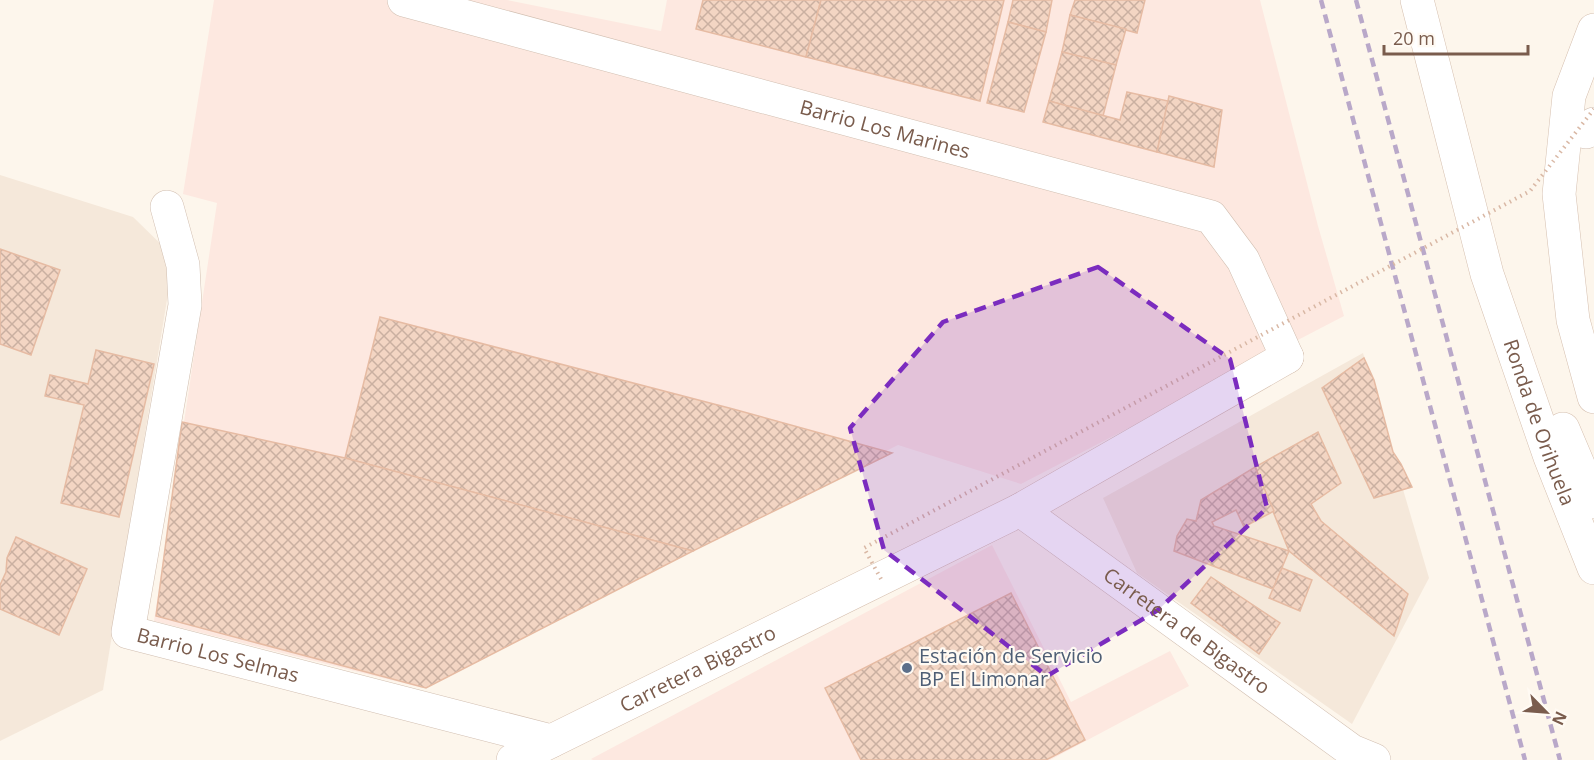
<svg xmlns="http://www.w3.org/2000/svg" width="1594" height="760" viewBox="0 0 1594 760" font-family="'Open Sans',sans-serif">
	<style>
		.residential { fill: #f5e8da }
		.commercial { fill: #fde8e0 }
		.building { fill: url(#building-cross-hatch); stroke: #e6bba3; stroke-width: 1.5 }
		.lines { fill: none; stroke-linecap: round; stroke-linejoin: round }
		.street-casing { stroke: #d1beb0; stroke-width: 34 }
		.secondary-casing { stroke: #d6c0b0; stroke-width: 34 }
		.street { stroke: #fff; stroke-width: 33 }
		.secondary { stroke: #fff; stroke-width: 33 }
		.rail { stroke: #b9a8c9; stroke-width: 4.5; stroke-dasharray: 9 6; stroke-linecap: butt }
		.path-bridge { stroke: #d9b8a5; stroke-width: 4; stroke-dasharray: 1.5 4.5; stroke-linecap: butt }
		.marked { fill: #7b2cbf; fill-opacity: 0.2; stroke: #7b2cbf; stroke-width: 4.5; stroke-dasharray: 12 8; stroke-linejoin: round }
		.service-dot { fill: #5c6f8a; stroke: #fffaf3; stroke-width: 2 }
		.labels { text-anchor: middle; stroke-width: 4.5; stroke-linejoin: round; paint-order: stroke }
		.street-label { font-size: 20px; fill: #7a5c4d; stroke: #fffaf3 }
		.service-label { font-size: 20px; fill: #4e5e75; stroke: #fffaf3; text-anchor: start }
	</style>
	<defs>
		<pattern id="building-cross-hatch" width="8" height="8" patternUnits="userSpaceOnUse" patternTransform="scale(1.5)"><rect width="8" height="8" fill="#f3d5c3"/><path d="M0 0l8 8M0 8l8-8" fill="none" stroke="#cab0a1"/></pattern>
	</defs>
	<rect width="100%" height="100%" fill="#fdf6ec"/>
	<g class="residential">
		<path d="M0 175 133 217 174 257 103 690 0 741Z"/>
		<path d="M1363 353 1429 578 1352 724 1137 573 1103 498Z"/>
	</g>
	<g class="commercial">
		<path d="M214 0H507L661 31 667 0H1260L1318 226 1344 316 1021 484 898 445 423 688 154 621 217 203 183 194Z"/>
		<path d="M992 545 1071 702 1170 651 1189 686 1050 760H593L591 759Z"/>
	</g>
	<g class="building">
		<path d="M703 0H821L806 57 696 29Z"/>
		<path d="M821 0H1004L980 101 806 57Z"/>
		<path d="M1013 0H1052L1046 32 1008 22Z"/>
		<path d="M1075 0H1145L1137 33 1070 15Z"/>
		<path d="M1070 15 1126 29 1116 65 1062 52Z"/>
		<path d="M1008 22 1046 32 1024 112 987 103Z"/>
		<path d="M1062 52 1116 65 1103 116 1049 101Z"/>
		<path d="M1127 92 1168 101 1157 152 1043 122 1049 101 1120 120Z"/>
		<path d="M1169 96 1222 110 1214 167 1157 152Z"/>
		<path d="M0 249 60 270 31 355 0 344Z"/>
		<path d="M380 317 733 409 892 453 693 551 345 458Z"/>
		<path d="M96 350 154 364 119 517 61 503 84 405 45 396 50 375 88 384Z"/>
		<path d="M1364 358 1374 380 1393 452 1401 464 1412 487 1374 498 1322 388Z"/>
		<path d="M182 422 345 458 693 551 426 688 156 616Z"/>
		<path d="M1318 432 1341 483 1311 504 1321 521 1408 594 1394 636 1289 551 1255 467Z"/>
		<path d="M1255 467 1274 511 1244 527 1236 510 1212 522 1214 526 1289 551 1273 589 1174 551 1177 536 1187 519 1196 521 1201 500Z"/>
		<path d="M16 537 87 569 59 635 0 609V585L6 572 7 558Z"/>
		<path d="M1282 568 1312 580 1300 611 1269 598Z"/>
		<path d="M1211 577 1280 623 1259 654 1191 603Z"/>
		<path d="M1011 593 1085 740 1046 760H861L825 688Z"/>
	</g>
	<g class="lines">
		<g class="street-casing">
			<g id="street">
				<path id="s1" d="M404 0 1211 217 1243 260 1287 357"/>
				<path d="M1586 132 1594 124"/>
				<path id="s2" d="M167 207 183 265 185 305 128 632 551 741"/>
				<path id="s3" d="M1020 510 1352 751 1374 760"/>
			</g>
		</g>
		<g class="secondary-casing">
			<g id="secondary">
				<path id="s4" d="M1417 0 1487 274 1550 457 1594 568"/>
				<path d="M1594 30 1569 96 1559 194 1573 320 1594 397"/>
				<path d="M1563 429 1594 502"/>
				<path id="s5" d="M513 760 1020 510 1287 357"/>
			</g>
		</g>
		<use href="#street" class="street"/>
		<use href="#secondary" class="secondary"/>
		<g class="rail">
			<path d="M1321 0 1525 760"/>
			<path d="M1356 0 1560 760"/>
		</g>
		<path class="path-bridge" d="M881 579 864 548 1530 191 1594 109"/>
	</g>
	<path class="marked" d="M1098 267 1230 359 1267 508 1158 610 1047 676 884 550 850 428 943 322Z"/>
	<circle class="service-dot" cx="907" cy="668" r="6"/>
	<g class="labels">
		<g class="street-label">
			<text dy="7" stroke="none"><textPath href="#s1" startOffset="498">Barrio Los Marines</textPath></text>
			<text dy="7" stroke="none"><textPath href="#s4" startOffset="440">Ronda de Orihuela</textPath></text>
			<text dy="7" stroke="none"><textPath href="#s3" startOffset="206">Carretera de Bigastro</textPath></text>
			<text dy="7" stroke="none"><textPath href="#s2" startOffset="525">Barrio Los Selmas</textPath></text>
			<text dy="7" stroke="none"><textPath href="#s5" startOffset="206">Carretera Bigastro</textPath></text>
		</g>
		<g class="service-label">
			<text x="919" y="663">Estación de Servicio<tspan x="919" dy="23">BP El Limonar</tspan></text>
		</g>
	</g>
	<g transform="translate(1546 712) rotate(115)" stroke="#fffaf3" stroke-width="4.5" paint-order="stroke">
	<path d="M0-4.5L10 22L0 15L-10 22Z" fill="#7a5c4d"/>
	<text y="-9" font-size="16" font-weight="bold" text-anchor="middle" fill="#7a5c4d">N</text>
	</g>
	<path d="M1384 45v9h144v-9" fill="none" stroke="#7a5c4d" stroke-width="3"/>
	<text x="1393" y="45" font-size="18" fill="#7a5c4d" stroke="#fffaf3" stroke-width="4.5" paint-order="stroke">20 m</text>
</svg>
